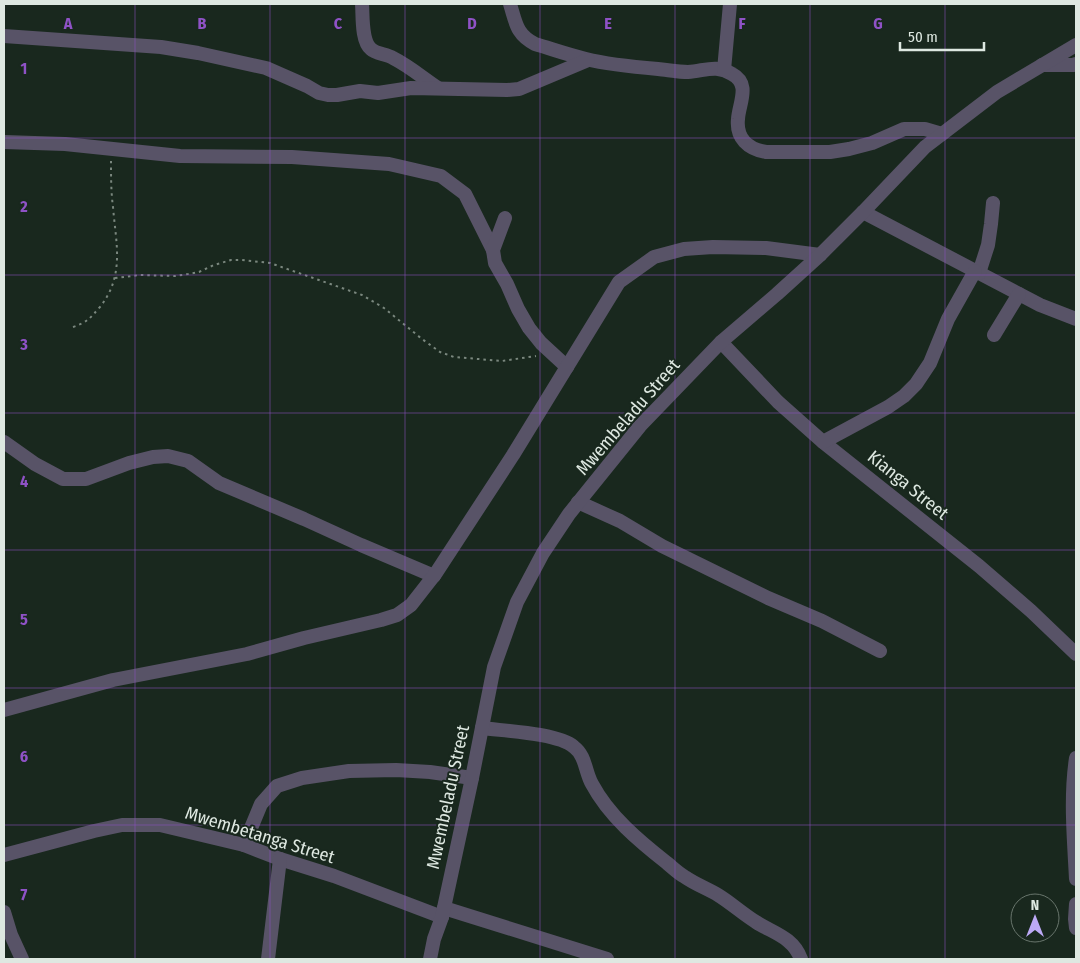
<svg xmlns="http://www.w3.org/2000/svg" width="1080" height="963" viewBox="0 0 1080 963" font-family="'Fira Sans Condensed',sans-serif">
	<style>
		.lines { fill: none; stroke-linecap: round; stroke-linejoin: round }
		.path { stroke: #7a877e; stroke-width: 2; stroke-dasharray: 2.5 4; stroke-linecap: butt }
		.minor { stroke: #585367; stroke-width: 14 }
		.grid { fill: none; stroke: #8f52c6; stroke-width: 1; stroke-opacity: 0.55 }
		.labels { text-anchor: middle; stroke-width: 4; stroke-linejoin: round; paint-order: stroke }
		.street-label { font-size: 18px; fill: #dee8e1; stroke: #19281e }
		.grid-label { font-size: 16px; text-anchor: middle; font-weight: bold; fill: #8f52c6; stroke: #19281e; stroke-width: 4; stroke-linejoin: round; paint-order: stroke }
	</style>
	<rect width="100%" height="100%" fill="#19281e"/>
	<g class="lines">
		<g class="path">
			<path d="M115 278 140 275 175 276 188 274 199 272 214 265 231 260H242L270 263 362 295 384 308 422 339 440 352 454 357 502 361 536 356"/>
			<path d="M73 327C88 322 90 318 100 307 125 275 116 244 113 207 111 192 111 177 111 161"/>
		</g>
		<g class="minor">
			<path d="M362 4C363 15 361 41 371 49 376 54 386 54 393 58 409 66 423 78 438 88"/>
			<path d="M510 4C516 23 516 34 535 44 552 49 569 55 586 59 610 65 634 67 658 69 668 70 679 72 688 72 705 71 716 64 732 74 751 84 739 103 738 119 736 138 748 149 766 152H830L849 149 872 143 904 129H925L942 134"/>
			<path d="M4 36 161 47 198 53 266 68 307 86 319 93 328 95H337L360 91 378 93 411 88 507 90 519 89 588 60"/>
			<path d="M1042 65H1073L1076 64"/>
			<path d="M724 70 730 4"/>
			<path d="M4 142 65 144 180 156 292 157 389 164 441 176 465 194 493 250"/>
			<path d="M863 212 1040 305 1076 319"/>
			<path d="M505 218 493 250 495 263 507 284 518 309 529 328 541 343 567 367"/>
			<path d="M979 273 988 245 991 224 993 203"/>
			<path d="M994 335 1019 294"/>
			<path d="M721 342 778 402 823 442 979 566 1031 611 1076 654"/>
			<path d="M4 442 35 464 63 479H86L129 463 153 457 168 456 188 461 219 483 304 519 361 545 434 576"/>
			<path d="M823 442 888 407 904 396 916 384 930 363 948 319 975 271"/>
			<path d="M578 502 620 521 662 546 768 598 822 621 880 651"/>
			<path d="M4 710 113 680 247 654 304 638 381 620 397 615 411 605 436 573 513 455 619 282 654 257 684 249 713 247 766 248 820 255"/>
			<path d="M482 728C504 731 558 733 574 747 586 756 585 772 592 784 609 816 639 841 667 863 673 868 678 873 685 877 695 884 708 889 718 895 731 903 743 914 756 922 773 933 793 937 801 959"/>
			<path d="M1076 758C1070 798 1074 839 1076 879"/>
			<path d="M244 845 261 804 277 786 302 778 349 771 396 770 430 772 472 778"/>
			<path d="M4 855 94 831 122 825H160L244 845 280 859 334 876 442 917"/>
			<path d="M1076 904 1075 919 1076 928"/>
			<path d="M444 908 607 959"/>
			<path d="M4 912 11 935 22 959"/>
			<path d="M268 959 280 859"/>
			<path d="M430 959 434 939 442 917 472 778 494 667 517 602 543 553 569 514 640 426 721 342 777 294 820 255 863 212 925 147 997 92 1076 45"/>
		</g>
	</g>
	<path class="grid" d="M135 4V959M270 4V959M405 4V959M540 4V959M675 4V959M810 4V959M945 4V959M4 138H1076M4 275H1076M4 413H1076M4 550H1076M4 688H1076M4 825H1076"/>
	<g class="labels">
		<g class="street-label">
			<text transform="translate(628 417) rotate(-49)" y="6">Mwembeladu Street</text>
			<text transform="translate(908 485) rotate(39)" y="6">Kianga Street</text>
			<text transform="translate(448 797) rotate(-78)" y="6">Mwembeladu Street</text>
			<text transform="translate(260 835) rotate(17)" y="6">Mwembetanga Street</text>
		</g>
	</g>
	<g class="grid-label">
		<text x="68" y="29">A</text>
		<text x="202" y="29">B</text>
		<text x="338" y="29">C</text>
		<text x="472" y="29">D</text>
		<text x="608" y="29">E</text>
		<text x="742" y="29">F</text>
		<text x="878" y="29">G</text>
		<text x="24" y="74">1</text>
		<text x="24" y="212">2</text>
		<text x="24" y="350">3</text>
		<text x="24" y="487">4</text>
		<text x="24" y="625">5</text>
		<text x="24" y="762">6</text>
		<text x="24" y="900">7</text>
	</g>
	<rect width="1080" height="963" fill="none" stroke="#dee8e1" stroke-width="10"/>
	<g transform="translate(1035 918)"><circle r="24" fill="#19281e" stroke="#68756c"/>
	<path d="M0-4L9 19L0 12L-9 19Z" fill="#bca9f5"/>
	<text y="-8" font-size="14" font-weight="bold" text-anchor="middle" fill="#dee8e1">N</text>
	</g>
	<path d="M900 42v8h84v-8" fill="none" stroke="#dee8e1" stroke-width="2.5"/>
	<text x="908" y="42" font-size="15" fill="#dee8e1" stroke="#19281e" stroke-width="4" paint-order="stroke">50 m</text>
</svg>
